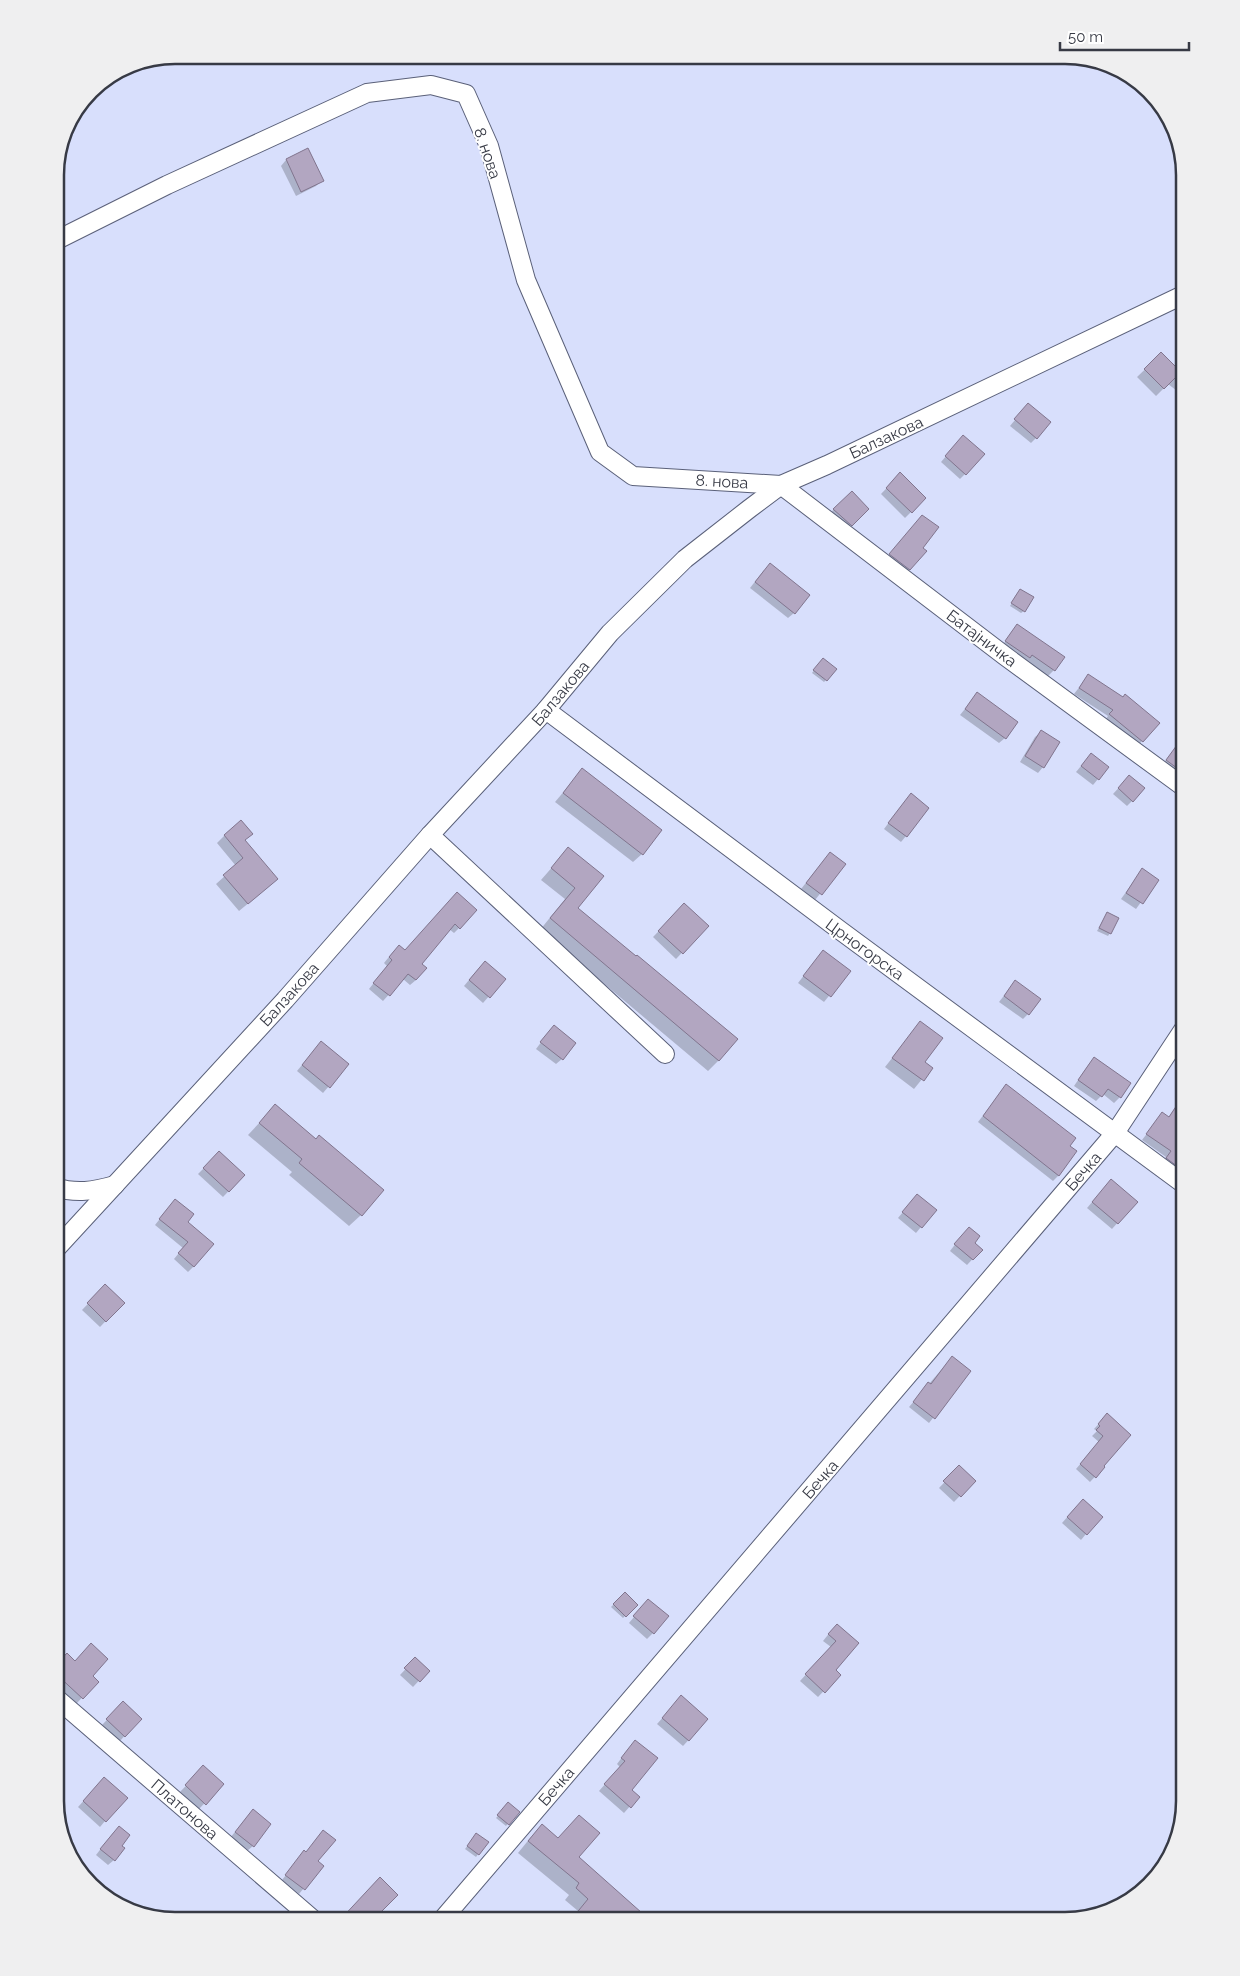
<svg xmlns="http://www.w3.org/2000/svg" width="1240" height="1976" viewBox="0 0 1240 1976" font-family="Raleway,sans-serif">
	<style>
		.shadow { fill: #0003 }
		.building { fill: #b2a6c1; stroke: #81758e }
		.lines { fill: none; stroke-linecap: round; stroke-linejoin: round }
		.minor-casing { stroke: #5a6079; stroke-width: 20 }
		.minor { stroke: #fff; stroke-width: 18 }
		.labels { text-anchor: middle; stroke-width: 4; stroke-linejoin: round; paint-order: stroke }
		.street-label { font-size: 16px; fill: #373a45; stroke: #fff }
		.rim { fill: none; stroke: #373a45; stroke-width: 2.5 }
	</style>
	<rect width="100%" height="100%" fill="#d8dffc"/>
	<g class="shadow">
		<path d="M307 150 322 180 316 186 296 196 281 166 286 160Z"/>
		<path d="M1161 354 1175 367 1185 354V397L1168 384 1156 396 1137 377Z"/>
		<path d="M1023 410 1036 438 1031 443 1010 426Z"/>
		<path d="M958 442 965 474 960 479 941 462Z"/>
		<path d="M900 474 925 498 905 518 881 494Z"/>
		<path d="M852 492 868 509 845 530 828 515Z"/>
		<path d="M918 521 922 548 910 570 905 574 886 560Z"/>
		<path d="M764 570 794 613 788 618 750 588Z"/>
		<path d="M1018 593 1024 611 1021 613 1010 606Z"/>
		<path d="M1017 626 1054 670 1048 676 1026 660 1024 662 1001 647Z"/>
		<path d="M820 662 826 680 824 682 812 673Z"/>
		<path d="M1088 676 1142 741 1137 747 1105 720 1108 716 1074 694Z"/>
		<path d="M977 694 1005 738 999 743 960 715Z"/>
		<path d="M1041 732 1043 767 1038 773 1020 762 1035 737Z"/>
		<path d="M1181 741 1185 744V783L1161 766Z"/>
		<path d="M1091 754 1098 779 1093 785 1076 772Z"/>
		<path d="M582 770 642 854 633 862 555 802Z"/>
		<path d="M1124 782 1132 801 1127 806 1113 794Z"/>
		<path d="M905 801 906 836 901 842 884 829Z"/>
		<path d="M225 835 244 841 268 887 239 911 216 884 236 866 217 843Z"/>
		<path d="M568 849 602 876 577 908 719 1060 708 1071 540 930 565 899 541 880Z"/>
		<path d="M825 859 844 864 815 900 801 889Z"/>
		<path d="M1185 862V882L1176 877Z"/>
		<path d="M1142 870 1157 880 1136 909 1121 899Z"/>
		<path d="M452 899 459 928 454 933 449 929 420 964 416 980 410 985 403 979 383 1001 369 989 387 966 384 963 393 952H405Z"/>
		<path d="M684 905 707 926 676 959 653 937Z"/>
		<path d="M1107 913 1110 933 1108 936 1097 931Z"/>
		<path d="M823 951 849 971 824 1002 798 983Z"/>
		<path d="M479 968 504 979 483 1003 464 986Z"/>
		<path d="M1010 988 1028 1014 1023 1019 999 1002Z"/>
		<path d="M920 1023 923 1062 931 1068 914 1089 885 1067Z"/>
		<path d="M548 1033 562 1059 556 1064 536 1049Z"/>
		<path d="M316 1048 347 1065 323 1093 297 1071Z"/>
		<path d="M1089 1064 1120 1097 1114 1103 1103 1094 1096 1101 1074 1086Z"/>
		<path d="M1006 1086 1069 1146 1059 1175 1053 1181 978 1122Z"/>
		<path d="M1185 1092V1177L1162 1164 1166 1157 1142 1140 1162 1114 1168 1118Z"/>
		<path d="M275 1106 361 1215 349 1226 289 1175 292 1172 248 1135Z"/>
		<path d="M219 1153 243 1176 223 1197 198 1174Z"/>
		<path d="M1106 1186 1136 1202 1112 1229 1087 1208Z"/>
		<path d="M912 1201 921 1227 916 1233 898 1218Z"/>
		<path d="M170 1206 186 1222 194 1266 188 1272 174 1259 183 1248 155 1225Z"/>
		<path d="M963 1234 981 1250 967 1265 950 1251Z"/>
		<path d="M105 1286 123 1303 100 1327 82 1310Z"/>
		<path d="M948 1362 969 1372 929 1423 909 1407Z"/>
		<path d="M1107 1415 1102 1466 1104 1467 1090 1482 1076 1469 1099 1442 1092 1436 1097 1431 1094 1429Z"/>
		<path d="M959 1467 974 1481 954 1502 939 1488Z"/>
		<path d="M1077 1506 1086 1534 1081 1540 1062 1523Z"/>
		<path d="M625 1593 636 1605 623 1618 611 1607Z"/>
		<path d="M643 1606 653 1633 647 1639 629 1623Z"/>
		<path d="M831 1631 857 1643 834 1670 839 1675 818 1697 800 1681 831 1647 823 1641Z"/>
		<path d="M415 1659 428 1671 413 1687 400 1675Z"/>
		<path d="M55 1668 91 1676 97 1682 76 1704 55 1684Z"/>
		<path d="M123 1703 140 1719 119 1742 102 1725Z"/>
		<path d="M676 1703 707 1720 683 1746 657 1724Z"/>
		<path d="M629 1748 631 1790 638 1797 624 1813 599 1791 620 1767 617 1764Z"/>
		<path d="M198 1773 222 1785 199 1809 180 1792Z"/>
		<path d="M99 1784 105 1821 100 1827 78 1807Z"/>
		<path d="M508 1804 518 1812 506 1826 496 1818Z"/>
		<path d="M247 1817 253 1846 247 1851 230 1838Z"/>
		<path d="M113 1833 114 1860 108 1865 96 1855Z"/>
		<path d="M474 1837 487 1842 476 1857 465 1849Z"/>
		<path d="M531 1837 558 1840 649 1921H570L578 1911 565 1900 569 1895 518 1853Z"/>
		<path d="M300 1857 322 1866 299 1894 282 1880Z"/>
	</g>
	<g class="building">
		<path d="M308 148 324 181 301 192 286 159Z"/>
		<path d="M1161 352 1181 372 1164 389 1144 369Z"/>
		<path d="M1028 403 1051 422 1037 439 1014 419Z"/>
		<path d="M963 435 985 454 966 475 945 456Z"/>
		<path d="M900 472 926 498 912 513 886 488Z"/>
		<path d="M852 491 869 509 852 526 833 509Z"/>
		<path d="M922 515 939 527 923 548 927 551 910 570 889 554Z"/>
		<path d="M770 563 810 595 795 614 755 582Z"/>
		<path d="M1020 589 1034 597 1025 612 1011 603Z"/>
		<path d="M1017 624 1065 657 1055 671 1032 655 1030 658 1005 641Z"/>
		<path d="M823 658 837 669 827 681 813 670Z"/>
		<path d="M1088 674 1123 697 1125 694 1160 723 1143 742 1109 714 1113 710 1079 688Z"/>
		<path d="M977 692 1018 722 1006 739 965 709Z"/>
		<path d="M1041 730 1060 742 1044 768 1025 756Z"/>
		<path d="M1185 734V774L1166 760Z"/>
		<path d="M1091 753 1109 767 1099 780 1081 766Z"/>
		<path d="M582 768 662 830 643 855 563 793Z"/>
		<path d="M1129 775 1145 788 1133 802 1118 788Z"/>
		<path d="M911 793 929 808 907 837 888 823Z"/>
		<path d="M241 820 253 834 245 840 278 879 248 904 223 875 243 858 224 835Z"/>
		<path d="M568 847 604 876 578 908 636 956 637 955 738 1039 719 1061 550 918 575 888 551 868Z"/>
		<path d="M830 852 846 864 822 895 806 883Z"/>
		<path d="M1142 868 1159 880 1143 904 1126 893Z"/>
		<path d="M457 892 477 910 460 929 455 924 422 964 427 968 416 980 408 974 390 996 373 983 392 960 389 957 399 945 405 950Z"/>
		<path d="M684 903 709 926 683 954 658 931Z"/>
		<path d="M1107 912 1119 918 1111 934 1099 928Z"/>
		<path d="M823 950 851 971 831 997 803 976Z"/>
		<path d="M485 961 506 979 490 998 469 980Z"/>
		<path d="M1015 980 1041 999 1029 1015 1004 996Z"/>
		<path d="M920 1021 943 1038 925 1062 933 1068 924 1081 892 1058Z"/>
		<path d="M554 1025 576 1043 563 1060 540 1042Z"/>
		<path d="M321 1041 349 1064 330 1088 302 1065Z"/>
		<path d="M1094 1057 1131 1083 1121 1098 1108 1089 1102 1097 1078 1080Z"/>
		<path d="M1006 1084 1076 1138 1070 1146 1077 1151 1059 1176 983 1116Z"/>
		<path d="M1185 1093V1172L1166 1158 1171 1151 1146 1134 1162 1112 1169 1117Z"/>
		<path d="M275 1104 316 1139 319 1135 384 1190 362 1216 299 1163 302 1159 259 1123Z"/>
		<path d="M219 1151 245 1175 229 1192 203 1168Z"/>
		<path d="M1111 1179 1138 1202 1118 1224 1092 1202Z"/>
		<path d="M917 1194 937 1210 922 1228 902 1212Z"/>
		<path d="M175 1199 194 1214 188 1222 214 1244 194 1267 178 1253 188 1242 159 1219Z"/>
		<path d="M969 1227 980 1236 975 1243 983 1250 973 1260 954 1244Z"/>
		<path d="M105 1284 125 1303 106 1322 87 1303Z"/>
		<path d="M952 1356 971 1371 935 1419 913 1402 928 1382 931 1384Z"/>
		<path d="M1107 1413 1131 1435 1104 1466 1105 1467 1096 1478 1080 1464 1103 1436 1096 1430 1100 1426 1098 1424Z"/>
		<path d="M959 1465 976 1481 961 1497 943 1481Z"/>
		<path d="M1083 1499 1103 1517 1087 1535 1067 1517Z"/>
		<path d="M625 1592 638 1605 626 1617 613 1604Z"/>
		<path d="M648 1599 669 1616 654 1634 633 1616Z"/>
		<path d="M837 1624 859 1643 836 1670 841 1675 825 1693 805 1674 836 1641 828 1634Z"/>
		<path d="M91 1643 108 1659 93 1676 99 1682 83 1699 55 1673V1666L67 1653 75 1661Z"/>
		<path d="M415 1657 430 1671 420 1682 404 1668Z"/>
		<path d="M681 1695 708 1719 689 1741 662 1718Z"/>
		<path d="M123 1701 142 1719 125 1737 106 1719Z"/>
		<path d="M635 1740 658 1758 632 1790 640 1797 631 1808 604 1784 625 1761 621 1758Z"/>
		<path d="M203 1765 224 1784 206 1805 185 1785Z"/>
		<path d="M104 1777 128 1798 106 1822 83 1801Z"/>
		<path d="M508 1802 520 1812 509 1825 497 1815Z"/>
		<path d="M253 1809 271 1824 254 1847 235 1832Z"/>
		<path d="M579 1815 600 1833 579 1857 651 1921H615L607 1914 601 1921H570L588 1899 576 1888 579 1883 528 1841 542 1824 558 1838Z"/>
		<path d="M119 1826 130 1835 122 1846 125 1848 115 1861 100 1849Z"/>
		<path d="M323 1830 336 1840 318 1861 324 1866 305 1890 285 1875 304 1850 306 1852Z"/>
		<path d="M476 1833 489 1842 479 1855 467 1846Z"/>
		<path d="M380 1877 398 1895 380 1913 388 1921H339Z"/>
	</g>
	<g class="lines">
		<g class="minor-casing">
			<g id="minor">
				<path d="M55 241 167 185 367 93 431 85 466 94 489 146 526 280 600 452 633 476 781 485 1005 656 1185 788"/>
				<path d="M546 710 841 931 1185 1185"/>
				<path d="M430 835 665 1054"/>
				<path d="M55 1187C76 1194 94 1191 115 1185"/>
				<path d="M55 1250 285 1000 430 835 546 710 610 633 685 559 749 509 781 485 827 465 1185 294"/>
				<path d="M55 1697 315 1921"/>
				<path d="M441 1921 1115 1133 1185 1027"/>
			</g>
		</g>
		<use href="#minor" class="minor"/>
	</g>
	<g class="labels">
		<g class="street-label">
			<text transform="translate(488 153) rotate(71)" y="6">8. нова</text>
			<text transform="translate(886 437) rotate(-25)" y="6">Балзакова</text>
			<text transform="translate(722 481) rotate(3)" y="6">8. нова</text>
			<text transform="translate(982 638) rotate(37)" y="6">Батајничка</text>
			<text transform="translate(560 693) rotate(-50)" y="6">Балзакова</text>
			<text transform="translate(865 949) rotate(36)" y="6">Црногорска</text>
			<text transform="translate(289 994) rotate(-48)" y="6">Балзакова</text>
			<text transform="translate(1083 1171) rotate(-49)" y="6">Бечка</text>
			<text transform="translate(820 1479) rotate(-49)" y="6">Бечка</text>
			<text transform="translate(556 1786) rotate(-49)" y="6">Бечка</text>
			<text transform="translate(185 1809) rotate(41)" y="6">Платонова</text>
		</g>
	</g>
	<path d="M0 0H1240V1976H0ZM175 64H1065A111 111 0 0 1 1176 175V1801A111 111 0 0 1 1065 1912H175A111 111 0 0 1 64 1801V175A111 111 0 0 1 175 64Z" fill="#efeff0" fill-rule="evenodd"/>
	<path class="rim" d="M175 64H1065A111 111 0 0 1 1176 175V1801A111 111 0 0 1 1065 1912H175A111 111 0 0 1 64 1801V175A111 111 0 0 1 175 64Z"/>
	<path d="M1060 42v8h129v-8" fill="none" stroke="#373a45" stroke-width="2.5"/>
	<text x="1068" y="42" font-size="15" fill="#373a45" stroke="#ffffff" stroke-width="4" paint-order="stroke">50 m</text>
</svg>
